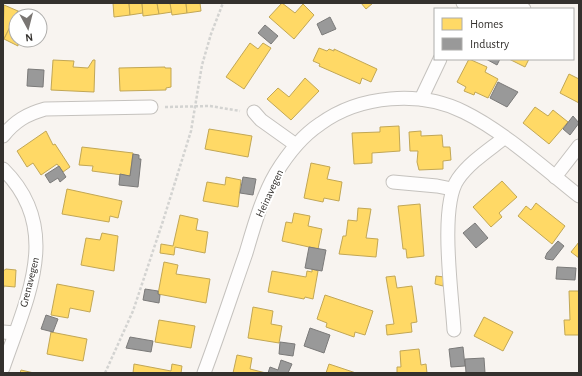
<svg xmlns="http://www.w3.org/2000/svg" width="582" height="376" viewBox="0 0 582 376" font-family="'Alegreya Sans',sans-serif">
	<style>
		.homes { fill: #ffd966; stroke: #c2a755 }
		.industry { fill: #999; stroke: #7b7a79 }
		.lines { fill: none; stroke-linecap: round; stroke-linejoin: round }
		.minor-casing { stroke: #c5c2be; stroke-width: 15 }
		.path { stroke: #d3d3d1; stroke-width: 2.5; stroke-dasharray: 3 2; stroke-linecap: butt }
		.minor { stroke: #fefdfd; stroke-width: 13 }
		.labels { text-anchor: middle; stroke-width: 4; stroke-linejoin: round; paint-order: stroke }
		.street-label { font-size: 11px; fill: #34312e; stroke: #fff }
	</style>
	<rect width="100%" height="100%" fill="#f8f4f0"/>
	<g class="homes">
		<path d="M113 3H129L130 15 114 17Z"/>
		<path d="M129 3H142L143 13 130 15Z"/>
		<path d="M142 3H157L159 14 143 16Z"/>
		<path d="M157 3H170L172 12 159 14Z"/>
		<path d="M170 3H186L187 13 172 15Z"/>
		<path d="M186 3H200L201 11 187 13Z"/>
		<path d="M282 3 295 13 303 4 314 15 294 39 269 17Z"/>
		<path d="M361 3H373L366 9Z"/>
		<path d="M4 5 18 11 4 39H3Z"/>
		<path d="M18 11 28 16H16V40H26L22 45 18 44V46L4 39Z"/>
		<path d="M250 43 258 49 263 43 271 48 244 89 226 77Z"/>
		<path d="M319 48 327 51 329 49 334 51V49L377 69 371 82 362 78 360 84 319 66 320 64 313 61Z"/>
		<path d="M469 59 487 67 485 72 498 79 488 98 475 92 474 95 464 91 466 87 457 82Z"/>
		<path d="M509 59H529L525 67Z"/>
		<path d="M53 60 74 61 73 67 88 68 93 60H95L94 92 51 90Z"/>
		<path d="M165 67V68H171V87L166 88V90L120 91 119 68Z"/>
		<path d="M569 74 579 79V103L560 93Z"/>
		<path d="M305 78 319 91 291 120 267 99 278 88 289 97Z"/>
		<path d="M535 107 548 116 553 110 568 122 549 144 523 123Z"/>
		<path d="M399 126 400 151 372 153V163L354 164 352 133 380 132V127Z"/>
		<path d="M209 129 252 136 248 157 205 149Z"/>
		<path d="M46 131 53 145 55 144 70 167 63 172 57 164 41 175 33 163 27 167 17 151Z"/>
		<path d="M421 131V136L442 135 443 147H450L451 160 443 161V169L419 170 417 162 418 151H410L409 132Z"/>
		<path d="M82 147 133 153 130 176 92 171 93 166 79 165Z"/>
		<path d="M311 163 330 167 327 179 342 182 339 201 324 198 323 202 304 198Z"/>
		<path d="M226 177 241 180 238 207 203 201 207 182 225 185Z"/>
		<path d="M502 181 517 197 499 213 502 217 491 227 473 207Z"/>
		<path d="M67 189 122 201 118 218 110 216 109 222 62 214Z"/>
		<path d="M536 203 565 226 552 244 518 216 526 206 531 210Z"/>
		<path d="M420 204 424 256 407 258 406 249H403L398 206Z"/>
		<path d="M358 208 371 209 366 238 378 239 376 257 339 254 343 236H346L348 220 357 221Z"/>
		<path d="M294 213 310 216 308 226 322 229 318 249 282 241 286 222 292 223Z"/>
		<path d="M180 215 198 219 196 230 208 232 205 253 175 247 174 255 160 253 161 244 173 246Z"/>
		<path d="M102 233 118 236 114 271 81 265 86 238 100 240Z"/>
		<path d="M579 242V258L571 252Z"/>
		<path d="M164 262 178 265 176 274 210 279 206 303 158 294Z"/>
		<path d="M6 269 16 270 15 287 4 286 3 291V271Z"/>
		<path d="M312 269 318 271 313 299 305 297 304 299 268 292 272 271 306 277 307 271 312 272Z"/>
		<path d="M395 276 397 288 412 286 417 322 411 323 412 332 387 335 386 325 394 324 386 277Z"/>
		<path d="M436 276 444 277 443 286 435 284Z"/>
		<path d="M57 284 94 291 90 312 70 308 68 318 51 315Z"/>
		<path d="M569 291H579V335H565L564 320H570Z"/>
		<path d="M325 295 373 311 365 335 355 332 354 337 326 327 327 323 317 319Z"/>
		<path d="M253 307 273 311 271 324 282 326 279 343 248 338Z"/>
		<path d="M484 317 513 332 503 351 474 336Z"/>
		<path d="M159 320 195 326 191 348 155 342Z"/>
		<path d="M51 332 87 339 83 361 47 354Z"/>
		<path d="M419 349 421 365 426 364 427 373H397V367H401L400 351Z"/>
		<path d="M237 355 252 358 250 369 266 373H233Z"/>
		<path d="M134 364 171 371 172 364 182 366 181 373H133Z"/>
		<path d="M329 364 356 373H326Z"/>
		<path d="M21 370 34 373H20Z"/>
	</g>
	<g class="industry">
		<path d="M330 17 336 29 322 35 317 24Z"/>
		<path d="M265 25 278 36 271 44 258 33Z"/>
		<path d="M486 59H500L497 65Z"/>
		<path d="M28 69 44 70 43 87 27 86Z"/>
		<path d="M498 82 518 92 507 107 490 98Z"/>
		<path d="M573 116 579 123 570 135 563 129Z"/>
		<path d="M133 154 139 155V159H141L138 187 119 185 120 174 130 176Z"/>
		<path d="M59 166 66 177 60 182 58 178 50 183 45 175Z"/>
		<path d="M243 177 256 179 253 195 240 193Z"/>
		<path d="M475 223 488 238 476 248 463 233Z"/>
		<path d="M558 241 564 246 553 260 546 259 545 258 547 253Z"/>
		<path d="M309 247 326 250 322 271 305 268Z"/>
		<path d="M557 267 576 268 575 280 556 279Z"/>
		<path d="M145 289 158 291V294L160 295 159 303 143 300Z"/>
		<path d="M46 315 58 319 53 332 41 329Z"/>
		<path d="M310 328 330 335 324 353 304 346Z"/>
		<path d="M130 337 153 341 151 352 126 348Z"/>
		<path d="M280 342 295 344 293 356 279 354Z"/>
		<path d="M463 347 465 366 451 367 449 349Z"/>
		<path d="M484 358 485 373H466L465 359Z"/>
		<path d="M281 360 292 364 288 373H268L270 367 278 370Z"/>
	</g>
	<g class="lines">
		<g class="minor-casing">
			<g id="minor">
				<path d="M463 3 524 9"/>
				<path d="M421 99 440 59"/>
				<path d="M254 112 261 120 296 145"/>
				<path d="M3 136C15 121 27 114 45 109L151 107"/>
				<path d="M3 169C64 229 26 300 3 368"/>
				<path d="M555 177 579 146"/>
				<path d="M393 182 437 186 452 189"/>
				<path d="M454 330C452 295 439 206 458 179 470 162 489 150 504 138"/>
				<path d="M3 332 15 333"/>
				<path d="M204 373C219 333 232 293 246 253 254 226 262 197 276 173 287 155 302 136 320 124 360 95 420 90 464 112 503 131 545 169 579 196"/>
			</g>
		</g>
		<g class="path">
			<path d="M165 107 210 106 240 111"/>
			<path d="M105 373 133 311 163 221 191 131 202 65 211 34 223 3"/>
		</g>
		<use href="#minor" class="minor"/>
	</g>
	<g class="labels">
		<g class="street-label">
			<text transform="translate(269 193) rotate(-65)" y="4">Heinavegen</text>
			<text transform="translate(29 282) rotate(-76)" y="4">Grenavegen</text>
		</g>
	</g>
	<rect width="582" height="376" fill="none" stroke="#34312e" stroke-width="8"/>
	<rect x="434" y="8" width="140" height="52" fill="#ffffff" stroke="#aeadab"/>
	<rect x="442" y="18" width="20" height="12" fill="#ffd966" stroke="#aeadab"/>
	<text x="470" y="28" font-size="12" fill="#34312e">Homes</text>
	<rect x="442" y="38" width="20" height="12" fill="#999999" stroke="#aeadab"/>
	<text x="470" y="48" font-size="12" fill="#34312e">Industry</text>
	<g transform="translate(28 28) rotate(173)"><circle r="19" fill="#ffffff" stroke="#aeadab"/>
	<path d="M0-3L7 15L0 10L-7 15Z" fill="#797572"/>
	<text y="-6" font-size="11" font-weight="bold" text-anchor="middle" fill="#34312e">N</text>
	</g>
</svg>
